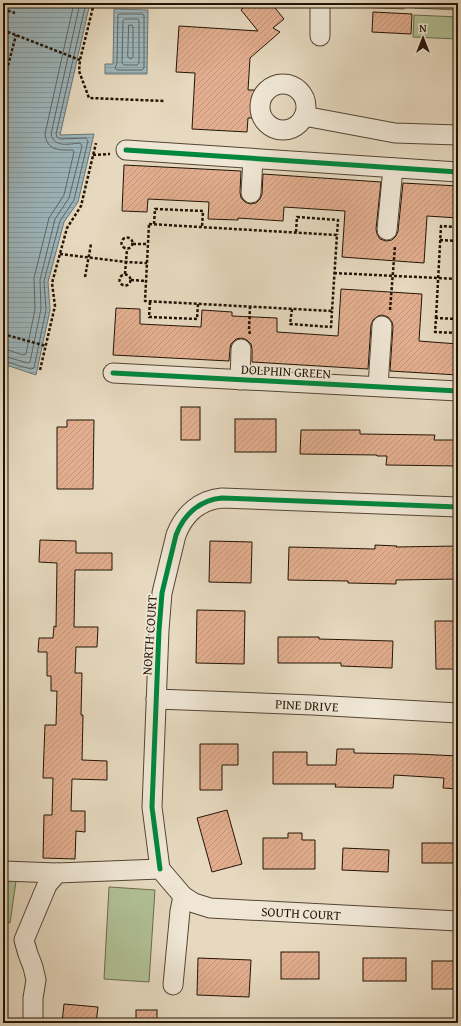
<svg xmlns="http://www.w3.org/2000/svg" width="461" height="1026" viewBox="0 0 461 1026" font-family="'Gentium Book Plus',serif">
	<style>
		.pitch { fill: #b1c095; stroke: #6a6a4d }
		.water { fill: url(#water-rules); stroke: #6c7674 }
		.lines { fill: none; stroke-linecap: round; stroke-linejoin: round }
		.shore { stroke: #606662; stroke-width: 1 }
		.building { fill: url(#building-hatch); stroke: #231405 }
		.minor-casing { stroke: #544534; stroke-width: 21 }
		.path { stroke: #231405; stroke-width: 2.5; stroke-dasharray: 3 2; stroke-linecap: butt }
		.minor { stroke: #efe6d5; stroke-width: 19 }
		.cycleway-casing { stroke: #efe6d5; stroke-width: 8 }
		.cycleway { stroke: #00873e; stroke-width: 5 }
		.labels { text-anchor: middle; stroke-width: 3.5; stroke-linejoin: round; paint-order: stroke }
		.street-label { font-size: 13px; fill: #231405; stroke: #efe6d5 }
	</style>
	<defs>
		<pattern id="water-rules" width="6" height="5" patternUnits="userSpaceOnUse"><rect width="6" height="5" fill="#9db7be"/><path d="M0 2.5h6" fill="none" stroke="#879ca2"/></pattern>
		<pattern id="building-hatch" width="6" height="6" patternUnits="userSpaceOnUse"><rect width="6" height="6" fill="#e2ae8f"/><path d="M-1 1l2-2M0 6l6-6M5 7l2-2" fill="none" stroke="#c2957a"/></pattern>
	</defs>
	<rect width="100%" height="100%" fill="#e6d9bf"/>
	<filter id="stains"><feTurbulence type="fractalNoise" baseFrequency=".005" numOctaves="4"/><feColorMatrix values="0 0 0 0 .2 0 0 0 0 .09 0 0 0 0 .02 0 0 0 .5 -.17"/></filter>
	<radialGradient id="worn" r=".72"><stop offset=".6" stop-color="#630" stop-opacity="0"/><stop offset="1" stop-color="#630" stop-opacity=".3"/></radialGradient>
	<g class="pitch">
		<path d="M358 3H404V9L358 7Z"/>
		<path d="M414 3H458V10L414 8Z"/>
		<path d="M414 15 458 17V39L413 37Z"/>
		<path d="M3 879 16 881 10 923 3 922Z"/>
		<path d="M109 887 155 890 149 982 104 979Z"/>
	</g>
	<g class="water">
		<path d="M3 3H90L60 135 94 134 78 202 64 222 48 282 50 310 36 375 3 364Z"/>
		<path d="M114 9 148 10 147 74H105V64H113Z"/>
	</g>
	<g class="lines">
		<g class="shore">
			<path d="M120 14H142L144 15V68L142 70H117L115 68 117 63 118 15Z"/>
			<path d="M125 19H137L139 20V63L137 65H124L122 63 123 21Z"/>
			<path d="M129 25H132L133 27V57L131 59 128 57Z"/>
			<path d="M3 350H8L23 355 26 354 35 309 34 278 49 218 64 195 74 152 73 150C59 150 47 151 45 134L74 3"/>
			<path d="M3 356 28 363 30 362 41 309 40 280 55 219 69 198 82 146 80 143C69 144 54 148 51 134L80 3"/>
			<path d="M3 361 31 369 34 368 46 310 44 281 60 221 74 200 88 141 86 138 60 139 57 137 56 134 86 3"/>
		</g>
	</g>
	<g class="building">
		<path d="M251 3H271L284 19 273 28 280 32 250 58 248 90H256L254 118H248L247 132 192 129 195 73 176 72 179 26 258 31 241 10 244 7 245 8Z"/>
		<path d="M373 12 412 14 411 34 372 32Z"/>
		<path d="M124 165 241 171 240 192 241 198 245 202 250 204 256 203 260 199 262 194 263 174 381 182 376 229 377 234 380 239 386 241 392 240 396 236 398 231 403 183 458 186V218L427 216 424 263 342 257 345 211 284 207 283 221 238 218V220L208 219 209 202 148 199 147 212 122 211Z"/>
		<path d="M341 289 422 294 419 341 458 344V375L390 371 393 326 392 322 388 317 382 315 378 316 373 320 371 325 368 369 252 362V349L251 344 247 340 242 338 236 339 231 344 230 349 229 361 113 355 116 308 140 309V324L201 327 202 310 232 312V316L277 318V332L338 336Z"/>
		<rect x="181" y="407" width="19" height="33"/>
		<rect x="235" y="419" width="41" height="33"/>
		<path d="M67 420H94L93 489H57V427H67Z"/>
		<path d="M301 430H360V434L435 435 434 440H458V466L386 465 387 456H377V455L300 454Z"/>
		<path d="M40 540 76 541V553H112V570H75L74 627H98L97 647H76L75 673H82L81 715H83L82 760 107 761V780L72 779 71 811H85V832L76 831 75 859 43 858 44 815H52L53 778H43L45 725H56L57 691H51V676H47V652H38L39 638H53L54 626 56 627 57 563 39 562Z"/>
		<path d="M210 541 252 542 251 583 209 582Z"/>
		<path d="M375 545 397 546 396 547 458 546V579L396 580V584L348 583V581L288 580 289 547 375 549Z"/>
		<path d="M197 610 245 611 244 664 196 663Z"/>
		<path d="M435 621H458V669H436Z"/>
		<path d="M278 637H319V639L393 641 392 668 341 666V663H278Z"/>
		<path d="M200 744H238V765H222V790H200Z"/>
		<path d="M337 749H354V753L416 754 458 756V789L443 788 444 778 394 775 393 788 335 787 336 784H273V752H307V765H336Z"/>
		<path d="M227 810 242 864 212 872 197 818Z"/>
		<path d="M288 833H302V840H315V869H263V838H288Z"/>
		<rect x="422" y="843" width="36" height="20"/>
		<path d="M343 848 389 850 388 872 342 870Z"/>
		<rect x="281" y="952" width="38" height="27"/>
		<path d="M198 958 251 960 249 997 197 995Z"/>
		<rect x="363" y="958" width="43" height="23"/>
		<rect x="432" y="961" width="26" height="28"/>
		<path d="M64 1004 98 1007 96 1023H62Z"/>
		<rect x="136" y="1010" width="21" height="13"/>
	</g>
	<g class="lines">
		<g class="minor-casing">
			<g id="minor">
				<path d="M320 3V36"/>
				<circle cx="283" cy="107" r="23"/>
				<path d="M304 116 395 133 458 135"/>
				<path d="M126 150 458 172"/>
				<path d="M251 193 253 159"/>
				<path d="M387 230 393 168"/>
				<path d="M113 373 458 391"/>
				<path d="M240 380 241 349"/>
				<path d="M378 386 382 326"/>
				<path d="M156 699 312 705 458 713"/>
				<path d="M160 869 152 807 159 630 162 593 176 535C184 514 200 500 222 498L458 507"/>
				<path d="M160 869 183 896 194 903 210 908 458 921"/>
				<path d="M3 871 57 873 160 869"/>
				<path d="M173 985 180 911 183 896"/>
				<path d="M33 1023V998L36 980 33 967 28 954 24 940 47 885 57 873"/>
			</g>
		</g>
		<g class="path">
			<path d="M94 3 80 60 79 71 89 98 165 101"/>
			<path d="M3 9 15 13"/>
			<path d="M3 23 7 11"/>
			<path d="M3 30 80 60"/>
			<path d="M3 40 6 41 8 32"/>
			<path d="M3 85 16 35"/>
			<path d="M93 155 110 154"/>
			<path d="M149 224 337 235 332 311 145 301Z"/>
			<path d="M154 224 155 209 203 211 202 227"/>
			<path d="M296 232 297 217 338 220 337 235"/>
			<circle cx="127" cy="243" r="5.5"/>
			<path d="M440 240 458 241"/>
			<path d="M133 244H148"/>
			<path d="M60 254 126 262 147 263"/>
			<path d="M334 273 458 279"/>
			<path d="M125 274 127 249"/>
			<circle cx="125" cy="280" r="5.5"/>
			<path d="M85 277 91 244"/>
			<path d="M131 280 146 281"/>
			<path d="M150 302 149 317 197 319 198 304"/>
			<path d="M292 309 290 324 331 327 332 311"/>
			<path d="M390 310 395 246"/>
			<path d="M436 318 441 226 458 227"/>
			<path d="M458 319 436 318 435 332 458 333"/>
			<path d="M3 334 46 346"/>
			<path d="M250 334 249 330 250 307"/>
			<path d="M40 370 55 306 52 283 67 228 81 206 96 143"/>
		</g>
		<use href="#minor" class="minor"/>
		<g class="cycleway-casing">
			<g id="cycleway">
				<path d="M126 150 458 172"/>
				<path d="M113 373 458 391"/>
				<path d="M160 869 152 807 159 630 162 593 176 535C184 514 200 500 222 498L458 507"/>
			</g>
		</g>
		<use href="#cycleway" class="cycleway"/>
	</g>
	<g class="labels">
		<g class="street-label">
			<text transform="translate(286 371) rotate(3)" y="5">DOLPHIN GREEN</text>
			<text transform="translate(149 635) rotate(-86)" y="5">NORTH COURT</text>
			<text transform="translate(307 705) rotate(3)" y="5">PINE DRIVE</text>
			<text transform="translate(301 913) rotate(3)" y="5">SOUTH COURT</text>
		</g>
	</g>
	<rect width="461" height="1026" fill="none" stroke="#e6d9bf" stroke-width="16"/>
	<rect x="4" y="4" width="453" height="1018" fill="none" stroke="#231405" stroke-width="2"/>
	<rect x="8" y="8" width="445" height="1010" fill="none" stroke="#231405"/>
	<g transform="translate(423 38)" stroke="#efe6d5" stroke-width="3" paint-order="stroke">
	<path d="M0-3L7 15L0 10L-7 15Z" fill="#231405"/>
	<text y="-6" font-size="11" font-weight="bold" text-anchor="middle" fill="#231405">N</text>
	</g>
	<rect width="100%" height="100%" filter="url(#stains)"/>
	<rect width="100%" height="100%" fill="url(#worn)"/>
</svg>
